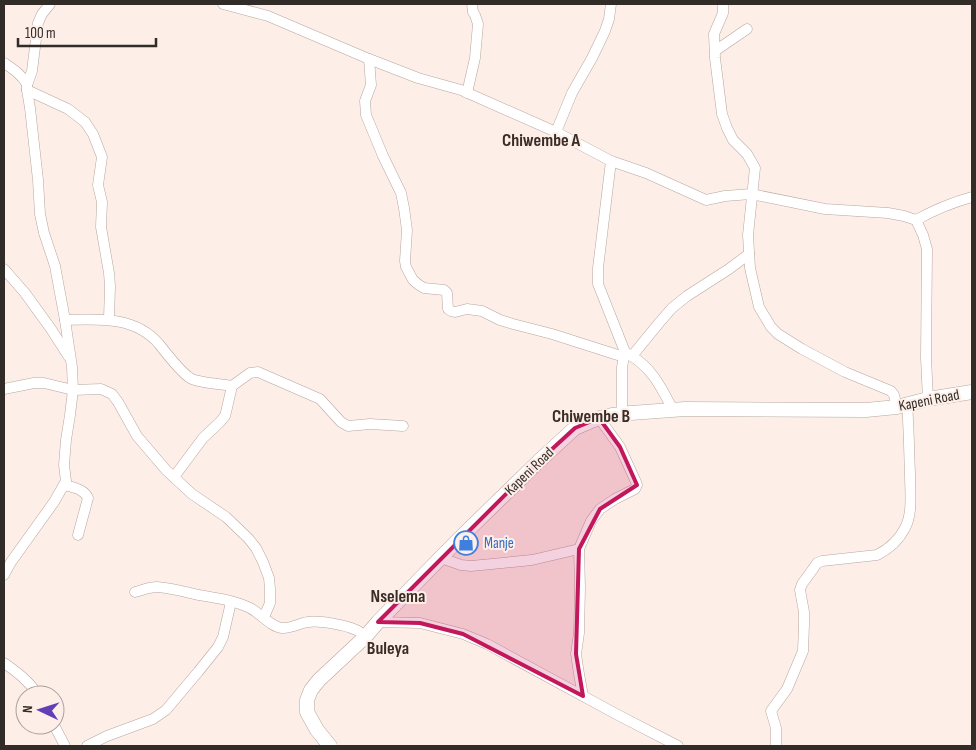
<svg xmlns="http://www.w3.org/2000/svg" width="976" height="750" viewBox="0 0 976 750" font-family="'Sofia Sans Condensed',sans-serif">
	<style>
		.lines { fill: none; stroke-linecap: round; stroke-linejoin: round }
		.street-casing { stroke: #b7a69f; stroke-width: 11 }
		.secondary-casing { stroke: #b7a69f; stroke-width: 15 }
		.street { stroke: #fff; stroke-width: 10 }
		.secondary { stroke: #fff; stroke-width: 14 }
		.marked { fill: #c2185b; fill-opacity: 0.2; stroke: #c2185b; stroke-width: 4; stroke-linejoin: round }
		.labels { text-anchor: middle; stroke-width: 4; stroke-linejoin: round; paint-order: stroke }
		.street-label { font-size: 15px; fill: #322c29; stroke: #fdeee8 }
		.shop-label { font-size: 15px; fill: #366cbe; stroke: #fdeee8; text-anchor: start }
		.quarter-label { font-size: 18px; font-weight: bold; fill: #3a2c27; stroke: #fdeee8 }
	</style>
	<rect width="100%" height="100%" fill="#fdeee8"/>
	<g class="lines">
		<g class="street-casing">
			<g id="street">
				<path d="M223 4 268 16 369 59 418 78 461 90 556 132 611 161 646 173 706 200 725 196 751 194 825 209 888 213 904 216 916 220 923 235 927 249 926 358 928 399"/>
				<path d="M723 4V13L714 34 715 58 722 114 727 128 733 140 747 154 755 168 748 235 750 268 759 307 771 327 778 334 802 349 845 372 891 391 894 395 897 407"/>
				<path d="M715 51 747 29"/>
				<path d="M369 59 371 85 365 101 366 115 383 156 401 193 404 208 407 230 405 261 406 267 413 280 419 285 424 288 444 290 447 293 448 309 451 311 455 312 467 309 482 311 500 320 513 324 552 334 624 357"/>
				<path d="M4 63C13 69 21 74 27 84V85"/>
				<path d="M27 90 68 109 85 122 93 134 102 157 98 185 102 202 101 227 109 273 110 286 109 319"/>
				<path d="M467 93 475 58 478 24 475 15 473 12 472 4"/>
				<path d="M556 132 572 93 592 58 605 31 609 19 611 4"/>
				<path d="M611 161 598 268V284L625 352 622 367V414"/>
				<path d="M916 220C936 209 950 203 972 197"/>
				<path d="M4 269 25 293 51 329 69 357"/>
				<path d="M65 320C99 319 135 316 159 344 166 353 181 372 190 378 198 383 222 384 232 386"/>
				<path d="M628 354C652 367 661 387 673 410"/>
				<path d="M632 356 659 323 672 308 687 296 729 269 749 254"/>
				<path d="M4 389 34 383H44L73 390 101 389 112 394 118 402 137 436 166 470 192 494 226 517 248 538 256 548 263 562 269 578 270 589V603L264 617"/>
				<path d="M174 477 203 438 220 422 225 416 227 408 232 386 250 373 258 372 320 399 341 422 348 426 370 424 403 426"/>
				<path d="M65 485C74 488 84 489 88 498L78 535"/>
				<path d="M441 558 461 565 471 566 532 560 579 549"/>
				<path d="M4 575 11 562 54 502 66 481 64 465 66 440 70 415 73 390 72 367 65 320 55 266 44 233 40 214 38 180 30 108 27 90V85L32 71 38 23 42 14 50 4"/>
				<path d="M135 592C143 590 149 587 157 587 171 588 185 592 199 595 216 598 234 600 250 608 260 613 271 627 282 628 290 629 300 623 308 622 318 620 346 625 356 630 360 631 362 634 365 637"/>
				<path d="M378 622 420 623 463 634 487 644 618 715 678 746"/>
				<path d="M4 663C17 672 29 681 38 695"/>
				<path d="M583 696 579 674 576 654 579 633 580 588 579 549 591 521 600 509 615 499 635 489 637 485 636 482 620 447 599 418"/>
				<path d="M54 725 65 746"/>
				<path d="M87 746 107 736 153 719 166 710 198 672 218 647 223 637 231 602"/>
				<path d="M776 746V728L771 711 787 689 803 651 804 624V612L800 590 802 584 813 569 817 563 822 561 877 555C889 549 899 540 905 528 913 513 910 492 910 474 909 451 909 428 907 404"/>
			</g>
		</g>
		<g class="secondary-casing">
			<path id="secondary" d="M330 746 317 730 307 712V700L311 690 319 680 365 637 378 622 459 539 539 461 575 428 589 422 599 418 612 415 631 413 685 409 866 410 897 407 928 399 972 392"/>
		</g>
		<use href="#street" class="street"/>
		<use href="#secondary" class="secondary"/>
	</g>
	<path class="marked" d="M599 418 620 447 637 485 600 509 579 549 576 654 583 696 463 634 420 623 378 622 539 461 575 428Z"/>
	<defs>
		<g id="shop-ring" transform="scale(1.25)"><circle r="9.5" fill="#fdeee8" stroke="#3f7fe0" stroke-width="1.5"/><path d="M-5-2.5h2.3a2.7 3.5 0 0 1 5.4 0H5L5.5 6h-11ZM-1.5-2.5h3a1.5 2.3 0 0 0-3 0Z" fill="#3f7fe0"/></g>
	</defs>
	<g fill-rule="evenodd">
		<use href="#shop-ring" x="466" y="543"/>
	</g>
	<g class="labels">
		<g class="street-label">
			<text transform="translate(929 400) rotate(-11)" y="5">Kapeni Road</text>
			<text transform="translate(529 471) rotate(-44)" y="5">Kapeni Road</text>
		</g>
		<g class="shop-label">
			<text x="484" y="548">Manje</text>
		</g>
		<g class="quarter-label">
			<text x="541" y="146">Chiwembe A</text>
			<text x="591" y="422">Chiwembe B</text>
			<text x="398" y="602">Nselema</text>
			<text x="388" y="654">Buleya</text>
		</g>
	</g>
	<rect width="976" height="750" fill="none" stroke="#322c29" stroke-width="10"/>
	<g transform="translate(40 710) rotate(274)"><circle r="24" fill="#fdeee8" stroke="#aca09c"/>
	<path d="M0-4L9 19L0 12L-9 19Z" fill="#633fb7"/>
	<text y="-8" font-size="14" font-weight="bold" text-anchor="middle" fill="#322c29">N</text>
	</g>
	<path d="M18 38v8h138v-8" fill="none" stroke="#322c29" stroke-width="2.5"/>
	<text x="25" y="38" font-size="15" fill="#322c29" stroke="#fdeee8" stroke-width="4" paint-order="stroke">100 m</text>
</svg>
